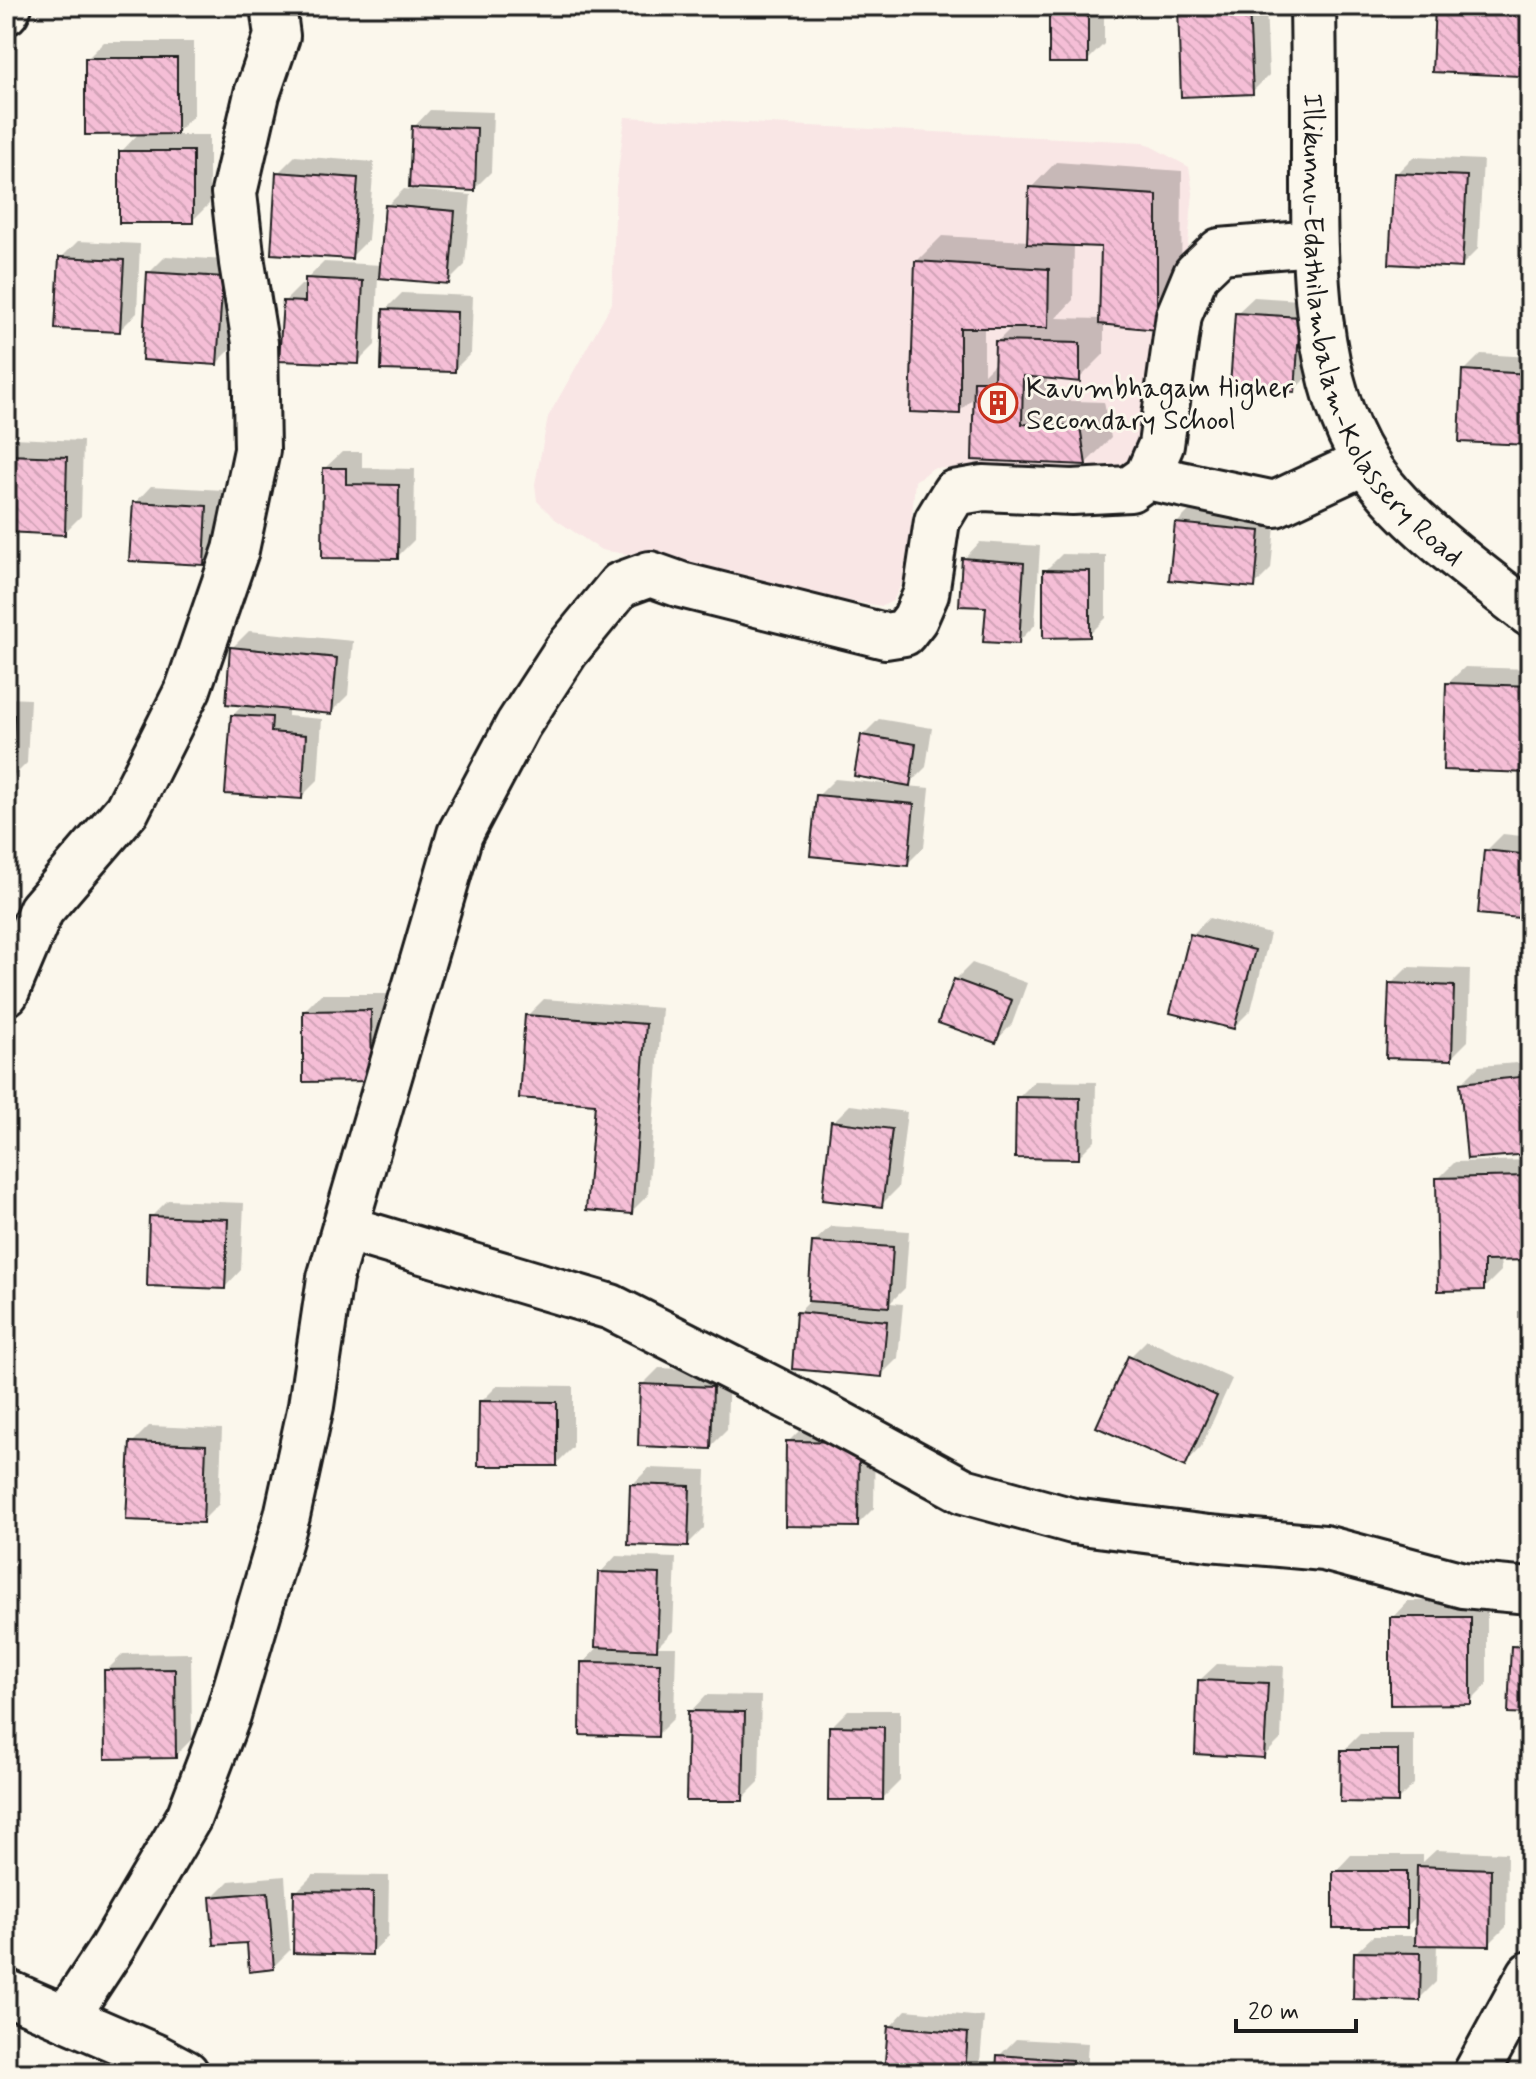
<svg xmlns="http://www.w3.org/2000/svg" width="1536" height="2079" viewBox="0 0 1536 2079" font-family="Mynerve,sans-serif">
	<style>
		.built { fill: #f9e6e5 }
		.shadow { fill: #0003; fill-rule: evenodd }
		.building { fill: url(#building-back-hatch); stroke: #1c1c1c; stroke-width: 2 }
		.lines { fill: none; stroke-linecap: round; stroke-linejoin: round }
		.minor-casing { stroke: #1c1c1c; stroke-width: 50 }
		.tertiary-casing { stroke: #1c1c1c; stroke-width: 50 }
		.secondary-casing { stroke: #1c1c1c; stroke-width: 50 }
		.minor { stroke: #fbf7ec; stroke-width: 44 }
		.tertiary { stroke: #fbf7ec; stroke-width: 44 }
		.secondary { stroke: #fbf7ec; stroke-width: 44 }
		.labels { text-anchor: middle; stroke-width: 6; stroke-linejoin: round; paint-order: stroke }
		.street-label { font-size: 28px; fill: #1c1c1c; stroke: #fbf7ec }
		.poi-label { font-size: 28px; fill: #1c1c1c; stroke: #fbf7ec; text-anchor: start }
	</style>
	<defs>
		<pattern id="building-back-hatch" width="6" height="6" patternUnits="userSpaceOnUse" patternTransform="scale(2)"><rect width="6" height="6" fill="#f5bed6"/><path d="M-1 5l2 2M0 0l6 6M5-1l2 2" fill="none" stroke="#d1a3b7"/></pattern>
	</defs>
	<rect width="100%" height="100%" fill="#fbf7ec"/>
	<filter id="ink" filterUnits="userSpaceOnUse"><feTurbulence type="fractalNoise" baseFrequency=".0125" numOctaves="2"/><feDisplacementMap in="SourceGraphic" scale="16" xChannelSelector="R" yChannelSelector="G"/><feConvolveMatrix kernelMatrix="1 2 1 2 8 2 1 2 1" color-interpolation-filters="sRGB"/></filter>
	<g filter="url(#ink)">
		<path class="built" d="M625 117 1143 142 1189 167 1193 193 1188 244 1144 433 1125 473 1103 475 933 468 915 481 911 528 902 583 893 601 882 606 827 598 657 559 601 550 555 519 537 501 535 484 548 417 612 303 616 187Z"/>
		<g class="shadow">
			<path d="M1058 6H1104V44L1087 61 1051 13Z"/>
			<path d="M1180 6H1266L1269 75 1252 92Z"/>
			<path d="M1437 6H1530V62L1519 74Z"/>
			<path d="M104 42H194V115L174 135H209V204L192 221 121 152 140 132 87 59Z"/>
			<path d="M430 110 493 112 491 172 474 189 413 186V190L471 195 465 265 448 282 378 276 375 345 358 362 284 302 301 285H307V279L324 262 382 265 387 206 404 189 411 190 414 127Z"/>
			<path d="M295 156 374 162 368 240 351 257 278 173Z"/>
			<path d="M1413 157 1483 160 1478 249 1461 266 1396 174Z"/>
			<path d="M1056 162 1182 171 1181 303 1156 328 1104 323V354L1079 379 1047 376V400L1104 402 1111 438 1086 463 974 458 976 395 959 412 917 261 942 236 1029 241 1031 188ZM1074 244 1103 245 1101 319 1056 318 1073 300ZM984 326H1013L997 342 996 362 984 374Z"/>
			<path d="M78 241 140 244 137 313 120 330 61 258Z"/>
			<path d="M166 256 239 261 234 346 217 363 149 273Z"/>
			<path d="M402 293 473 296 471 353 454 370 385 310Z"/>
			<path d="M1254 297 1316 301 1311 373 1294 390 1237 313Z"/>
			<path d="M1481 354 1530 357V443L1464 371Z"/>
			<path d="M13 438 83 441 81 516 64 533 6 530V445Z"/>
			<path d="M342 452H362V468L415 469 414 540 397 557 325 468Z"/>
			<path d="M151 486 223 490 220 547 203 563 135 503Z"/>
			<path d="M1193 507 1276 515 1271 569 1254 586 1176 524Z"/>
			<path d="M980 542 1040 546 1035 625 1018 642 988 605 964 559Z"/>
			<path d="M1062 554 1106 555V618L1089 635 1045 571Z"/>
			<path d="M249 631 353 641 348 695 331 712 288 708V716L322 719 318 780 301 797 233 715 244 704 232 648Z"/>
			<path d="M1465 667 1530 669V771L1448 683Z"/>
			<path d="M6 698 30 699 27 763 10 780H6Z"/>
			<path d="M879 719 932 728 926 767 907 786 930 788 924 847 907 864 818 796 835 779 896 785V781L862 736Z"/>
			<path d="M1503 834 1530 837V917L1486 851Z"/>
			<path d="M1209 918 1270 934 1251 1010 1234 1027 1192 935Z"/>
			<path d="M972 963 1027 983 1012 1024 996 1041 955 980Z"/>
			<path d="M1408 967 1470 969 1468 1041 1451 1058 1391 984Z"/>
			<path d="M321 994H387L388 1063 371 1079 304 1011Z"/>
			<path d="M544 999 662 1008 648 1195 631 1212 597 1102 527 1016Z"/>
			<path d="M1530 1062V1152L1462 1083 1479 1066Z"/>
			<path d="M1035 1081 1096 1082 1095 1140 1078 1157 1018 1098Z"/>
			<path d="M850 1105 907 1112 898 1188 881 1205 833 1122Z"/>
			<path d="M1530 1160V1258L1500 1259 1501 1271 1484 1288 1438 1179 1455 1162Z"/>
			<path d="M168 1200 244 1203 241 1270 225 1287 151 1217Z"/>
			<path d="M831 1226 909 1231 905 1288 890 1303 903 1304 898 1358 881 1375 798 1313 810 1301 814 1242Z"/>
			<path d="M6 1274H10L6 1330Z"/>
			<path d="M1147 1340 1232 1379 1201 1447 1185 1464 1130 1357Z"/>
			<path d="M659 1368 729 1371 727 1430 710 1447 642 1385Z"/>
			<path d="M498 1385 573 1386V1447L556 1464 481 1402Z"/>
			<path d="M805 1425 875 1426 874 1508 857 1525 788 1442Z"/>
			<path d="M149 1426 222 1429 219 1504 202 1521 132 1443Z"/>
			<path d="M649 1468 706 1470 704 1528 687 1545 632 1485Z"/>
			<path d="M616 1556 676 1558 673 1631 657 1647H676L674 1718 657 1735 583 1663 600 1645V1573Z"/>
			<path d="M1408 1601H1487V1685L1470 1702 1392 1618Z"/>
			<path d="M1530 1631V1712L1513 1647Z"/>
			<path d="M191 1653 192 1739 175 1756 106 1671 123 1654Z"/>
			<path d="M1217 1664 1284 1666 1281 1739 1264 1756 1200 1680Z"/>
			<path d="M706 1695 761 1696 759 1782 742 1799 690 1712Z"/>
			<path d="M848 1710H900V1781L883 1798 831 1727Z"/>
			<path d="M1360 1734H1414V1784L1397 1801 1343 1751Z"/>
			<path d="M1436 1850 1507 1853 1506 1927 1489 1944 1437 1943 1436 1982 1419 1999 1356 1952 1373 1936H1417L1418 1915 1407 1926 1335 1872 1351 1855H1423V1862Z"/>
			<path d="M313 1875 389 1876 388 1937 371 1953 296 1892Z"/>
			<path d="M285 1876 290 1950 273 1967 212 1898 229 1881Z"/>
			<path d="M906 2010 984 2017 979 2073H886L890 2027Z"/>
			<path d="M1016 2039 1088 2043 1086 2073H998L999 2056Z"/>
		</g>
		<g class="building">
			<path d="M1178 6H1249L1253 94 1181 97Z"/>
			<path d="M1435 6H1523L1520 76 1432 72Z"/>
			<rect x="1049" y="12" width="39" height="51"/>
			<path d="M85 58H177V134L85 135Z"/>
			<path d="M412 126 477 128 475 191 409 188Z"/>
			<rect x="119" y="151" width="74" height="72"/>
			<path d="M276 172 358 178 352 259 271 254Z"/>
			<path d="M1394 173 1467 176 1462 268 1389 264Z"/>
			<path d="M1029 187 1157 195V330L1099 324 1101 247 1027 244Z"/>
			<path d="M385 205 455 211 449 284 379 278Z"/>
			<path d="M59 257 124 260 120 332 55 329Z"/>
			<path d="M915 261 1049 269 1048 328H960V414L910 412Z"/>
			<path d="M147 272 223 277 217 365 142 360Z"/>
			<path d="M305 278 363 281 359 364 279 361 283 301 305 302Z"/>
			<path d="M383 309 457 312 455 372 381 370Z"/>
			<path d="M1235 313 1300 317 1295 392 1230 387Z"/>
			<path d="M995 341 1080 343V382L1023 376 1022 424 1080 426 1086 465 972 460 974 381H994Z"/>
			<path d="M1462 370 1530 374V445L1459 442Z"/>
			<path d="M6 455 67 457 65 535 6 532Z"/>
			<path d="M323 468H346V484L399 485 398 559 322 558Z"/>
			<path d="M133 502 207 506 204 565 129 561Z"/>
			<path d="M1175 523 1260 531 1255 588 1169 580Z"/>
			<path d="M962 558 1024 563 1019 644 983 642 986 607 959 606Z"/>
			<path d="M1043 570 1090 571V637L1043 638Z"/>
			<path d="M230 647 337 658 332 714 226 704Z"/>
			<path d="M1446 683 1530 686V773L1443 770Z"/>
			<path d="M6 715H14L11 782H6Z"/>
			<path d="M231 715 272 717 271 732 306 735 302 799 225 794Z"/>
			<path d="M861 735 916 744 910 786 854 776Z"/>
			<path d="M816 795 914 804 908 866 810 856Z"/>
			<path d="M1484 850 1530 855V919L1478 914Z"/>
			<path d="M1190 934 1255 950 1234 1029 1170 1013Z"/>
			<path d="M954 979 1012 1000 996 1043 938 1023Z"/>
			<path d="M1389 983 1454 986 1452 1060 1386 1058Z"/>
			<path d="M371 1010 372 1081 303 1082V1011Z"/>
			<path d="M525 1015 646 1024 632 1214 586 1210 595 1104 519 1098Z"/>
			<path d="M1530 1076V1154L1467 1159 1460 1083Z"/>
			<path d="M1016 1097 1080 1098 1079 1159 1015 1158Z"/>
			<path d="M831 1121 892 1129 882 1207 822 1200Z"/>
			<path d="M1530 1176V1260L1484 1261V1290L1438 1291 1436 1178Z"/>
			<path d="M149 1216 228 1219 225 1289 147 1286Z"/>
			<path d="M812 1242 893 1247 889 1307 808 1301Z"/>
			<path d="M796 1312 887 1321 882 1377 792 1369Z"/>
			<path d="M1128 1356 1217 1396 1185 1467 1096 1427Z"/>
			<path d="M640 1384 713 1387 711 1449 638 1446Z"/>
			<path d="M479 1401 557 1402V1466H478Z"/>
			<path d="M786 1441 859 1442 858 1527 785 1526Z"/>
			<path d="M130 1442 206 1445 203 1523 126 1520Z"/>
			<path d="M630 1484 690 1486 688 1547 628 1545Z"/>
			<path d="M598 1572 660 1574 657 1650 595 1647Z"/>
			<path d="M1390 1617H1471V1704L1390 1705Z"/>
			<path d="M1511 1646 1530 1647V1714L1508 1713Z"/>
			<path d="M581 1662 660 1663 658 1737 580 1735Z"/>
			<path d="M175 1669 176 1758 105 1759 104 1670Z"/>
			<path d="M1198 1680 1268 1683 1264 1758 1195 1754Z"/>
			<path d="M688 1711 745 1712 743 1801H686Z"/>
			<path d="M829 1726 884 1727 883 1800H828Z"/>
			<path d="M1341 1750H1398V1803L1340 1802Z"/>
			<path d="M1417 1866 1491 1869 1490 1946 1415 1945Z"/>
			<rect x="1333" y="1871" width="74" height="57"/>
			<path d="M294 1891 373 1892 372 1955 293 1953Z"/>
			<path d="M268 1892 274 1969 249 1972 247 1943 214 1945 210 1897Z"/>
			<path d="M1354 1952 1421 1953 1420 2001 1353 1999Z"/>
			<path d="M888 2026 968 2033 965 2073H884Z"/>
			<path d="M997 2055 1072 2060 1071 2073H996Z"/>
		</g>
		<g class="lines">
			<g class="minor-casing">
				<g id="minor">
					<path d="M1147 477 1275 504 1365 462"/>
					<path d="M6 993 41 910 127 810 188 689 236 550 257 450 255 343 242 263 234 193 257 94 277 36 273 6"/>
					<path d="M345 1228 611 1307 826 1416 964 1491 1073 1521 1209 1538 1324 1548 1463 1585 1530 1591"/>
					<path d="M6 1992 156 2057 186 2073"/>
					<path d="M66 2018 112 1948 189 1817 228 1715 287 1516 311 1406 330 1278 460 834 518 725 566 651 620 585 650 574 681 585 885 636 904 633 915 619 926 594 937 521 954 493 983 488 1072 492 1130 489 1147 477 1161 445 1179 315 1196 274 1220 251 1313 243"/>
				</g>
			</g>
			<g class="tertiary-casing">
				<path id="tertiary" d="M6 12 9 6"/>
			</g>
			<g class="secondary-casing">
				<g id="secondary">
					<path id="s1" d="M1313 6C1314 59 1314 112 1314 165 1314 259 1313 378 1365 461 1401 520 1476 571 1530 614"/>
					<path d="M1476 2073 1530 1974"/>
				</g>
			</g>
			<use href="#minor" class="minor"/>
			<use href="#tertiary" class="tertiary"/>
			<use href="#secondary" class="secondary"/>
		</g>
	</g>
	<defs>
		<g id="building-ring" transform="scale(2)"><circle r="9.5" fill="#fbf7ec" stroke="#c8321e" stroke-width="1.5"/><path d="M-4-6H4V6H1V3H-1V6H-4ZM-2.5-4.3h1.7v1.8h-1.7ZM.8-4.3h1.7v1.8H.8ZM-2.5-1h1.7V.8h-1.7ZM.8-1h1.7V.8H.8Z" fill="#c8321e"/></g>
	</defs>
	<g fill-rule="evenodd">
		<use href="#building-ring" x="998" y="403"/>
	</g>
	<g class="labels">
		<g class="street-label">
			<text dy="10" stroke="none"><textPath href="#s1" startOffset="344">Illikunnu-Edathilambalam-Kolassery Road</textPath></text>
		</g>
		<g class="poi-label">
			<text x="1026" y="397">Kavumbhagam Higher<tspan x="1026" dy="32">Secondary School</tspan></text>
		</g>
	</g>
	<rect width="1536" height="2079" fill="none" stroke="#fbf7ec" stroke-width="32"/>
	<rect x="16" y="16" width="1504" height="2047" fill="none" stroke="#1c1c1c" stroke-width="3" filter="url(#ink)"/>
	<path d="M1236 2019v12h120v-12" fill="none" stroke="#1c1c1c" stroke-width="4"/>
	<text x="1248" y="2019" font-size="24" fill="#1c1c1c" stroke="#fbf7ec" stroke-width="6" paint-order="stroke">20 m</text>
</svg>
